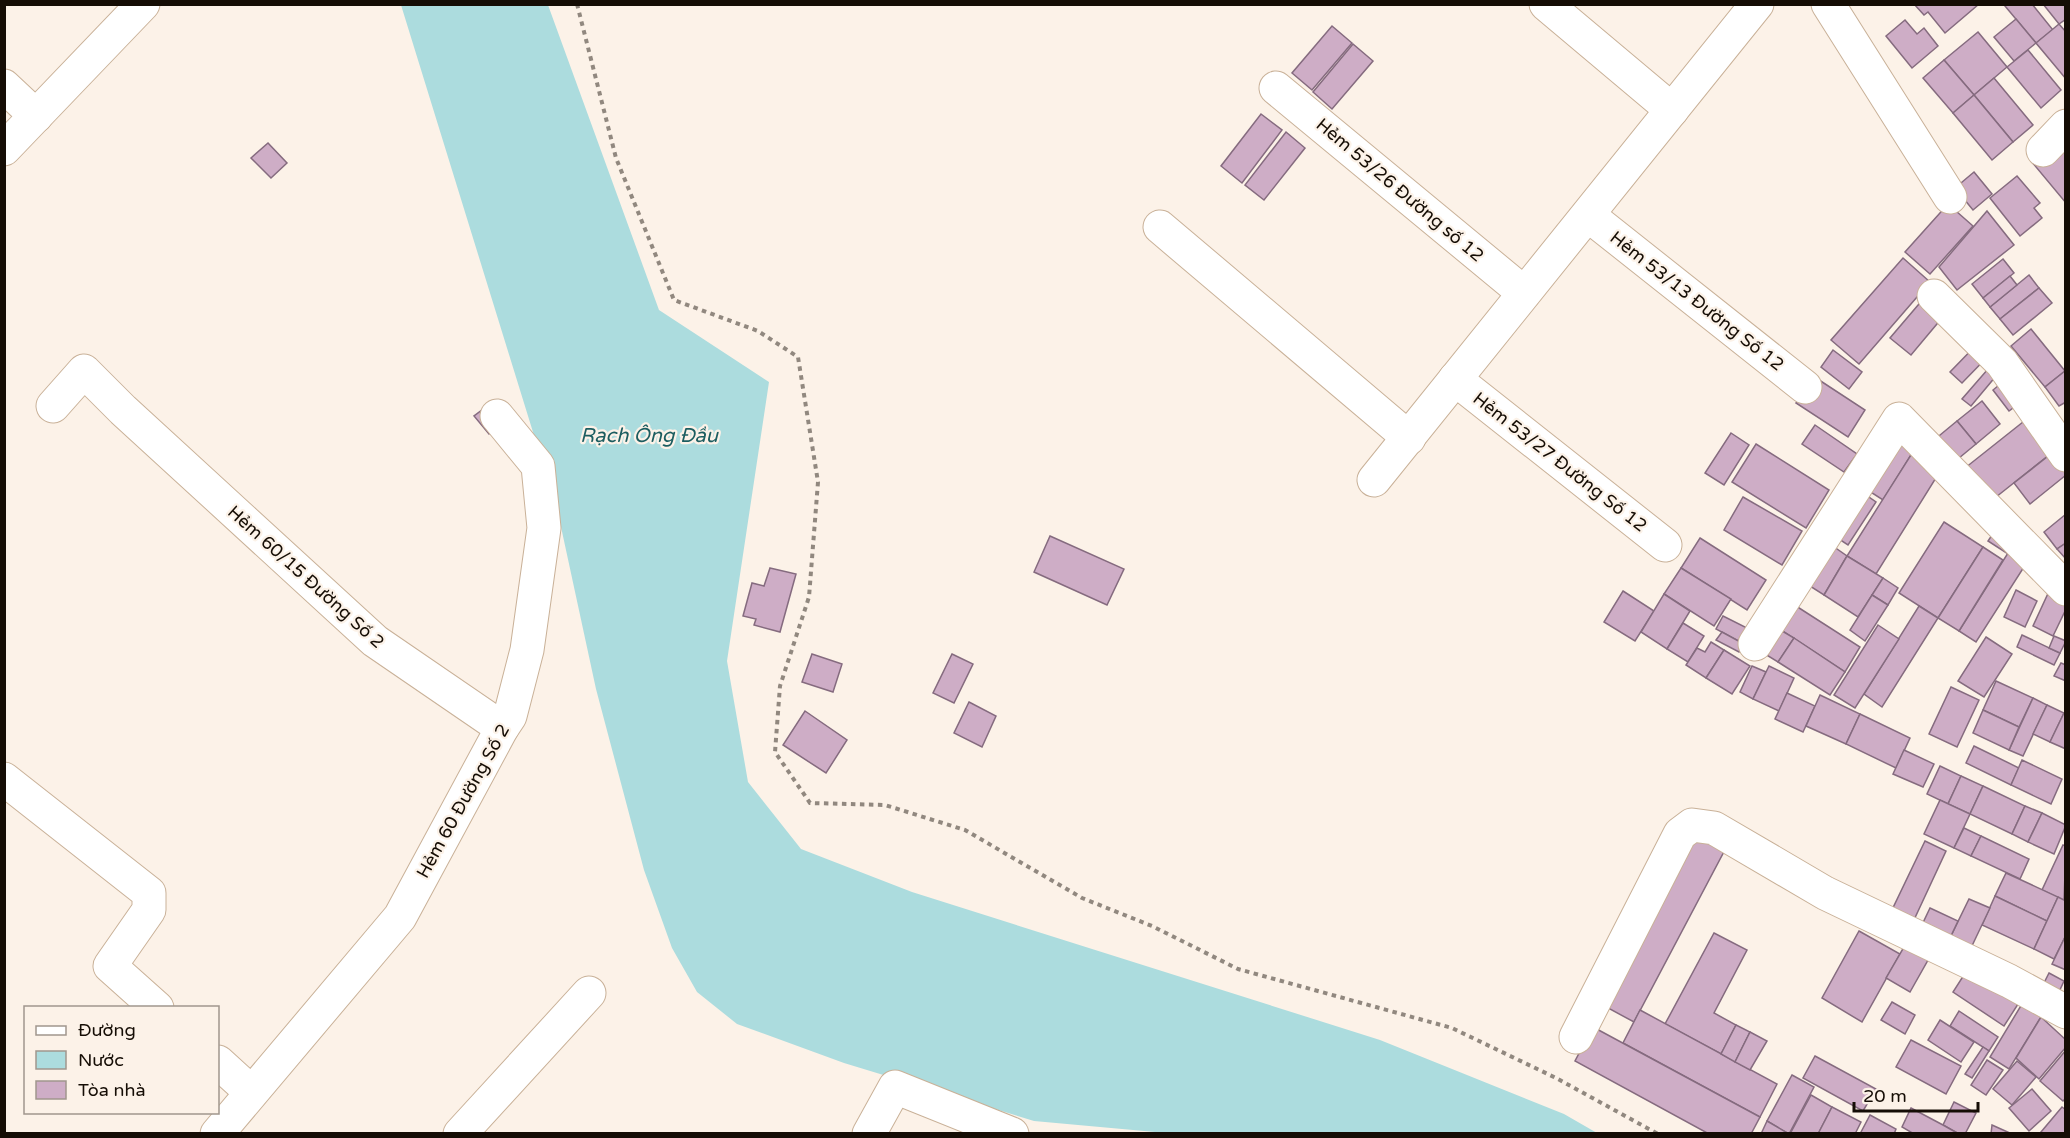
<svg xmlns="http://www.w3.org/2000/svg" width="2070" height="1138" viewBox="0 0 2070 1138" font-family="'Varela Round',sans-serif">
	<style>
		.water { fill: #acdcde }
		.building { fill: #ceadc6; stroke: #856b7f; stroke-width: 1.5 }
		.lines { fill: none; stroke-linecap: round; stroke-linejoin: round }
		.minor-casing { stroke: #c9b198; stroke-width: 35 }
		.path { stroke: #91887f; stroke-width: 4; stroke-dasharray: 4.5 4.5; stroke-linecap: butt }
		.minor { stroke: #fff; stroke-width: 33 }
		.labels { text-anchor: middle; stroke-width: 4.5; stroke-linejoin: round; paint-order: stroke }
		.street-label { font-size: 18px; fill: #150d05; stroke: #fcf2e8 }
		.water-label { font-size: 20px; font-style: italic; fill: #1c5d60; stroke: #fcf2e8 }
	</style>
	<rect width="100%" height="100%" fill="#fcf2e8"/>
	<path class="water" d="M401 5H548L659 310 769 382 727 661 748 782 801 849 912 892 1380 1040 1564 1114 1597 1133 1177 1134 1034 1121 844 1063 737 1024 697 992 672 948 644 870 596 689 558 513Z"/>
	<g class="building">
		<path d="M1914 4H1979L1945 33 1928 12 1924 15Z"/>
		<path d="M2007 4H2032L2053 30 2036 43 2005 6Z"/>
		<path d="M2043 4H2066V19L2059 24Z"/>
		<path d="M2016 19 2036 43 2014 61 1994 37Z"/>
		<path d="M1905 20 1917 34 1924 28 1938 46 1912 68 1886 36Z"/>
		<path d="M2059 24 2066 32V79L2036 43Z"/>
		<path d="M1332 26 1352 43 1312 90 1292 73Z"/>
		<path d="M1978 32 2007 67 1974 95 1944 60Z"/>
		<path d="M1353 44 1373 61 1332 109 1313 92Z"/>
		<path d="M2028 50 2061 90 2041 108 2007 67Z"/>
		<path d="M1944 60 1974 95 1953 113 1923 78Z"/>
		<path d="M1994 78 2033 125 2013 142 1974 95Z"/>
		<path d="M1974 95 2013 142 1992 160 1953 113Z"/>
		<path d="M1261 114 1282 130 1242 183 1221 166Z"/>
		<path d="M1286 132 1305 148 1264 200 1245 185Z"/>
		<path d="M2061 135 2066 140V203L2031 161Z"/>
		<path d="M268 143 287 163 271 178 251 158Z"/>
		<path d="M1974 172 1992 194 1973 210 1955 188Z"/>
		<path d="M2017 176 2040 203 2034 208 2042 218 2020 236 1990 198Z"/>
		<path d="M1948 204 1973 226 1930 274 1905 252Z"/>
		<path d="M1987 211 2014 245 1957 290 1939 267Z"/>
		<path d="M1903 258 1930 282 1859 364 1831 340Z"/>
		<path d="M2003 259 2014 273 1983 298 1972 284Z"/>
		<path d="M2029 275 2039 288 2000 319 1990 307Z"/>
		<path d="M2010 276 2017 285 1990 307 1983 298Z"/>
		<path d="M1936 284 1957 300 1911 355 1890 338Z"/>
		<path d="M2039 288 2052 303 2013 335 2000 319Z"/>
		<path d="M2031 329 2065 371 2045 387 2011 346Z"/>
		<path d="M1984 337 1996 348 1962 383 1950 372Z"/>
		<path d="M1833 350 1862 372 1849 389 1821 367Z"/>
		<path d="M1988 369 1996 376 1971 406 1962 399Z"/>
		<path d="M2065 371 2066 402 2059 406 2045 387Z"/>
		<path d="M2015 372 2032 394 2009 411 1993 390Z"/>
		<path d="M1813 376 1865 410 1848 437 1796 403Z"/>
		<path d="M1982 401 2000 424 1976 444 1957 421Z"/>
		<path d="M490 404 504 422 489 434 474 416Z"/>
		<path d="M1957 421 1976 444 1953 463 1934 440Z"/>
		<path d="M2023 422 2049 455 1991 501 1965 468Z"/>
		<path d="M1815 425 1857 454 1844 472 1802 444Z"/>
		<path d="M1888 429 1916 447 1883 500 1855 482Z"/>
		<path d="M1731 433 1749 445 1724 485 1705 473Z"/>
		<path d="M2066 442V475L2030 504 2014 483Z"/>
		<path d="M1756 444 1829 490 1806 528 1732 482Z"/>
		<path d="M1916 447 1944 465 1876 574 1847 556Z"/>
		<path d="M1850 484 1876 502 1848 545 1822 528Z"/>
		<path d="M1743 497 1802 531 1782 565 1724 530Z"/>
		<path d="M2066 514V543L2057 549 2044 532Z"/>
		<path d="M1944 522 1983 547 1938 618 1899 593Z"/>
		<path d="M1998 526 2017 538 2008 554 1988 541Z"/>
		<path d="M1050 536 1124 569 1107 605 1034 572Z"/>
		<path d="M1700 538 1766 580 1747 610 1681 568Z"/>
		<path d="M1827 542 1847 556 1824 595 1802 581Z"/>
		<path d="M2066 543V559L2057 549Z"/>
		<path d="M2013 545 2031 556 1976 642 1959 631Z"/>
		<path d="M1983 547 2003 560 1959 631 1938 618Z"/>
		<path d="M1847 556 1883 578 1858 617 1824 595Z"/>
		<path d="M770 568 796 574 780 632 754 625 756 619 743 616 752 583 764 586Z"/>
		<path d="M1681 568 1731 599 1714 626 1664 594Z"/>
		<path d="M1883 578 1898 588 1888 605 1872 595Z"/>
		<path d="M2051 587 2066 594V609L2053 636 2033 626Z"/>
		<path d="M2016 590 2037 601 2025 627 2004 617Z"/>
		<path d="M1623 591 1654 611 1635 641 1604 622Z"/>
		<path d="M1664 594 1690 611 1667 649 1641 632Z"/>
		<path d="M1872 595 1888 605 1865 641 1850 630Z"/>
		<path d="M1796 606 1860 647 1845 672 1781 630Z"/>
		<path d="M1919 606 1938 618 1882 707 1864 694Z"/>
		<path d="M1723 616 1751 630 1744 644 1716 629Z"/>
		<path d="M1683 623 1704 636 1688 662 1667 649Z"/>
		<path d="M1878 625 1899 639 1855 708 1834 695Z"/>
		<path d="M1775 627 1794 638 1778 662 1760 651Z"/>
		<path d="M1722 632 1744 644 1739 652 1716 640Z"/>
		<path d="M2022 635 2060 653 2054 665 2017 647Z"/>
		<path d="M2054 636 2066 641 2060 653 2049 648Z"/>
		<path d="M1986 637 2012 654 1984 697 1958 681Z"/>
		<path d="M1794 638 1845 672 1830 695 1778 662Z"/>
		<path d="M1711 642 1724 650 1706 678 1686 665 1697 648 1705 652Z"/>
		<path d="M1724 650 1750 666 1732 694 1706 678Z"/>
		<path d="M812 654 842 664 833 692 802 682Z"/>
		<path d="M952 654 973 664 954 703 933 693Z"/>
		<path d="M2061 663 2066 665V681L2054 676Z"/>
		<path d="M1752 666 1766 672 1753 699 1740 692Z"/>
		<path d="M1769 666 1794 678 1779 711 1753 699Z"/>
		<path d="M1996 681 2033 698 2019 727 1983 710Z"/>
		<path d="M1951 687 1979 700 1957 747 1929 734Z"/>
		<path d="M1787 693 1815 706 1803 732 1775 719Z"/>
		<path d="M1820 695 1860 714 1846 744 1806 726Z"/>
		<path d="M2033 698 2047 705 2023 756 2009 750Z"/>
		<path d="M969 702 996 716 982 747 954 733Z"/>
		<path d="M2047 705 2064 713 2050 742 2033 734Z"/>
		<path d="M1983 710 2019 727 2009 750 1973 733Z"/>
		<path d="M805 711 847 740 826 773 783 745Z"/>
		<path d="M2064 713 2066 714V749L2050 742Z"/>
		<path d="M1860 714 1910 738 1896 768 1846 744Z"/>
		<path d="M1974 746 2019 768 2011 785 1966 763Z"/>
		<path d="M1904 750 1934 764 1923 787 1893 774Z"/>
		<path d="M2022 760 2062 779 2051 804 2011 785Z"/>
		<path d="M1940 766 1961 776 1948 804 1927 794Z"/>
		<path d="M1961 776 1983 786 1970 814 1948 804Z"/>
		<path d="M1983 786 2025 806 2012 834 1970 814Z"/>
		<path d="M1940 800 1970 814 1954 848 1924 834Z"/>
		<path d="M2025 806 2042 813 2028 842 2012 834Z"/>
		<path d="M2042 813 2066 825 2054 854 2028 842Z"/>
		<path d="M1691 825 1728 844 1634 1022 1597 1002Z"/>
		<path d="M1964 828 1981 836 1971 856 1954 848Z"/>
		<path d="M1981 836 2029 859 2020 879 1971 856Z"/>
		<path d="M1925 841 1946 851 1913 922 1891 912Z"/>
		<path d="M2063 845 2066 846 2064 901 2042 890Z"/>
		<path d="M2006 873 2058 897 2047 921 1995 896Z"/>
		<path d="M1995 896 2047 921 2034 949 1982 925Z"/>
		<path d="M2058 897 2066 901V935L2054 959 2034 949Z"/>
		<path d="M1969 899 1990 908 1970 950 1949 940Z"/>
		<path d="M1930 908 1958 921 1949 940 1921 927Z"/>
		<path d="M1859 931 1900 954 1862 1022 1822 998Z"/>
		<path d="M1714 933 1747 950 1714 1013 1736 1025 1721 1054 1665 1024Z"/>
		<path d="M2066 935V970L2052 964Z"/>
		<path d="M1908 940 1932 953 1910 992 1886 978Z"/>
		<path d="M1969 967 2020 1001 2004 1026 1953 992Z"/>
		<path d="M2049 973 2064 981 2058 994 2042 987Z"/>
		<path d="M2025 999 2041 1017 2009 1069 1990 1057Z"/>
		<path d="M1892 1002 1915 1015 1905 1034 1881 1020Z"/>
		<path d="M1640 1010 1777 1084 1760 1117 1623 1043Z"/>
		<path d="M1959 1011 1998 1037 1989 1051 1950 1026Z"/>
		<path d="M2041 1017 2066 1040V1047L2039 1079 2016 1058Z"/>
		<path d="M1940 1020 1974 1042 1961 1062 1928 1040Z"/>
		<path d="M1736 1025 1750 1032 1735 1062 1721 1054Z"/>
		<path d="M1593 1027 1760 1117 1751 1134H1709L1575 1061Z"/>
		<path d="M1750 1032 1767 1041 1750 1070 1735 1062Z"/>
		<path d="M1911 1040 1961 1066 1946 1094 1896 1067Z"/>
		<path d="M1983 1047 1989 1051 1972 1078 1965 1074Z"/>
		<path d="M2066 1050V1098L2063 1101 2040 1081Z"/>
		<path d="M1815 1056 1876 1089 1863 1111 1803 1078Z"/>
		<path d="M1987 1060 2003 1070 1986 1095 1971 1085Z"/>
		<path d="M2017 1061 2036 1077 2012 1105 1993 1089Z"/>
		<path d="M1792 1075 1814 1087 1789 1134 1767 1121Z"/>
		<path d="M2032 1089 2051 1111 2029 1131 2009 1108Z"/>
		<path d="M1811 1095 1832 1107 1818 1134H1790Z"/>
		<path d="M1954 1102 1976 1113 1965 1134H1959L1943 1125Z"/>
		<path d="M1832 1107 1861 1122 1855 1134H1818Z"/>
		<path d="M2062 1107 2066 1110V1134H2043L2041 1132Z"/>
		<path d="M1911 1108 1943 1125 1959 1134H1914L1902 1127Z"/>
		<path d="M1870 1115 1896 1129 1894 1134H1860Z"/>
		<path d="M1767 1121 1789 1134H1761Z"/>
		<path d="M1992 1125 2012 1134H1991Z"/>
	</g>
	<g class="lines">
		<g class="minor-casing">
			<g id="minor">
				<path d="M1546 4 1672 110"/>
				<path d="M1828 4 1950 197"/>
				<path d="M4 86 36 116"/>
				<path d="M1276 88 1524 293"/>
				<path d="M4 149 143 4"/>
				<path d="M2043 150 2066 126"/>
				<path d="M1588 215 1805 387"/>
				<path d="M1160 227 1409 438"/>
				<path d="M1934 296 2002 363 2066 455"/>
				<path d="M1455 379 1665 545"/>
				<path d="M53 406 84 371 123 410 375 641 502 728"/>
				<path d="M1374 480 1757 4"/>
				<path d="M1755 644 1899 419 2066 589"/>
				<path d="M4 779 149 893V910L110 966 157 1008"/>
				<path d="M1576 1037 1680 834 1692 825 1714 828 1825 893 2009 981 2066 1012"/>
				<path d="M218 1062 251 1092"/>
				<path d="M217 1134 400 917 502 728 510 716 527 650 544 528 538 466 497 416"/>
				<path d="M460 1134 589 993"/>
				<path d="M869 1134 895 1087 1012 1134"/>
			</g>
		</g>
		<path class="path" d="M577 4 616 158 674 300 758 331 798 357 818 482 809 597 780 686 775 752 810 803 885 805 965 830 1082 898 1152 926 1238 969 1452 1028 1556 1078 1658 1134"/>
		<use href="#minor" class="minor"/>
	</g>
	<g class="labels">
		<g class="street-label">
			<text transform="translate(1400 190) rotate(40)" y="6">Hẻm 53/26 Đường số 12</text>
			<text transform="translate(1697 301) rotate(38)" y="6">Hẻm 53/13 Đường Số 12</text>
			<text transform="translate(1560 462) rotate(38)" y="6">Hẻm 53/27 Đường Số 12</text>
			<text transform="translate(306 577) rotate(42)" y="6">Hẻm 60/15 Đường Số 2</text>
			<text transform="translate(463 801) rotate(-61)" y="6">Hẻm 60 Đường Số 2</text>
		</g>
		<g class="water-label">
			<text x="649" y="442">Rạch Ông Đầu</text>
		</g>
	</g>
	<rect width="2070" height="1138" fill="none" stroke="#150d05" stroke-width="12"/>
	<rect x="24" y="1006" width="195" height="108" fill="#fcf2e8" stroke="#a0968d" stroke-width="1.5"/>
	<rect x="36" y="1026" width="30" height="9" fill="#ffffff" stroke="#a0968d" stroke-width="1.5"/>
	<text x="78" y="1036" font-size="18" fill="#150d05">Đường</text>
	<rect x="36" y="1051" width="30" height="18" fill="#acdcde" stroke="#a0968d" stroke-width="1.5"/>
	<text x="78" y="1066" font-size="18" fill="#150d05">Nước</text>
	<rect x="36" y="1081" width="30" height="18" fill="#ceadc6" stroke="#a0968d" stroke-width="1.5"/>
	<text x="78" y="1096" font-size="18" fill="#150d05">Tòa nhà</text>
	<path d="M1854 1102v9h124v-9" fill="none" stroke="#150d05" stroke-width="3"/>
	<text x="1863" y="1102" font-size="18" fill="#150d05" stroke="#fcf2e8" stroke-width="4.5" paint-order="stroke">20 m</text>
</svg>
